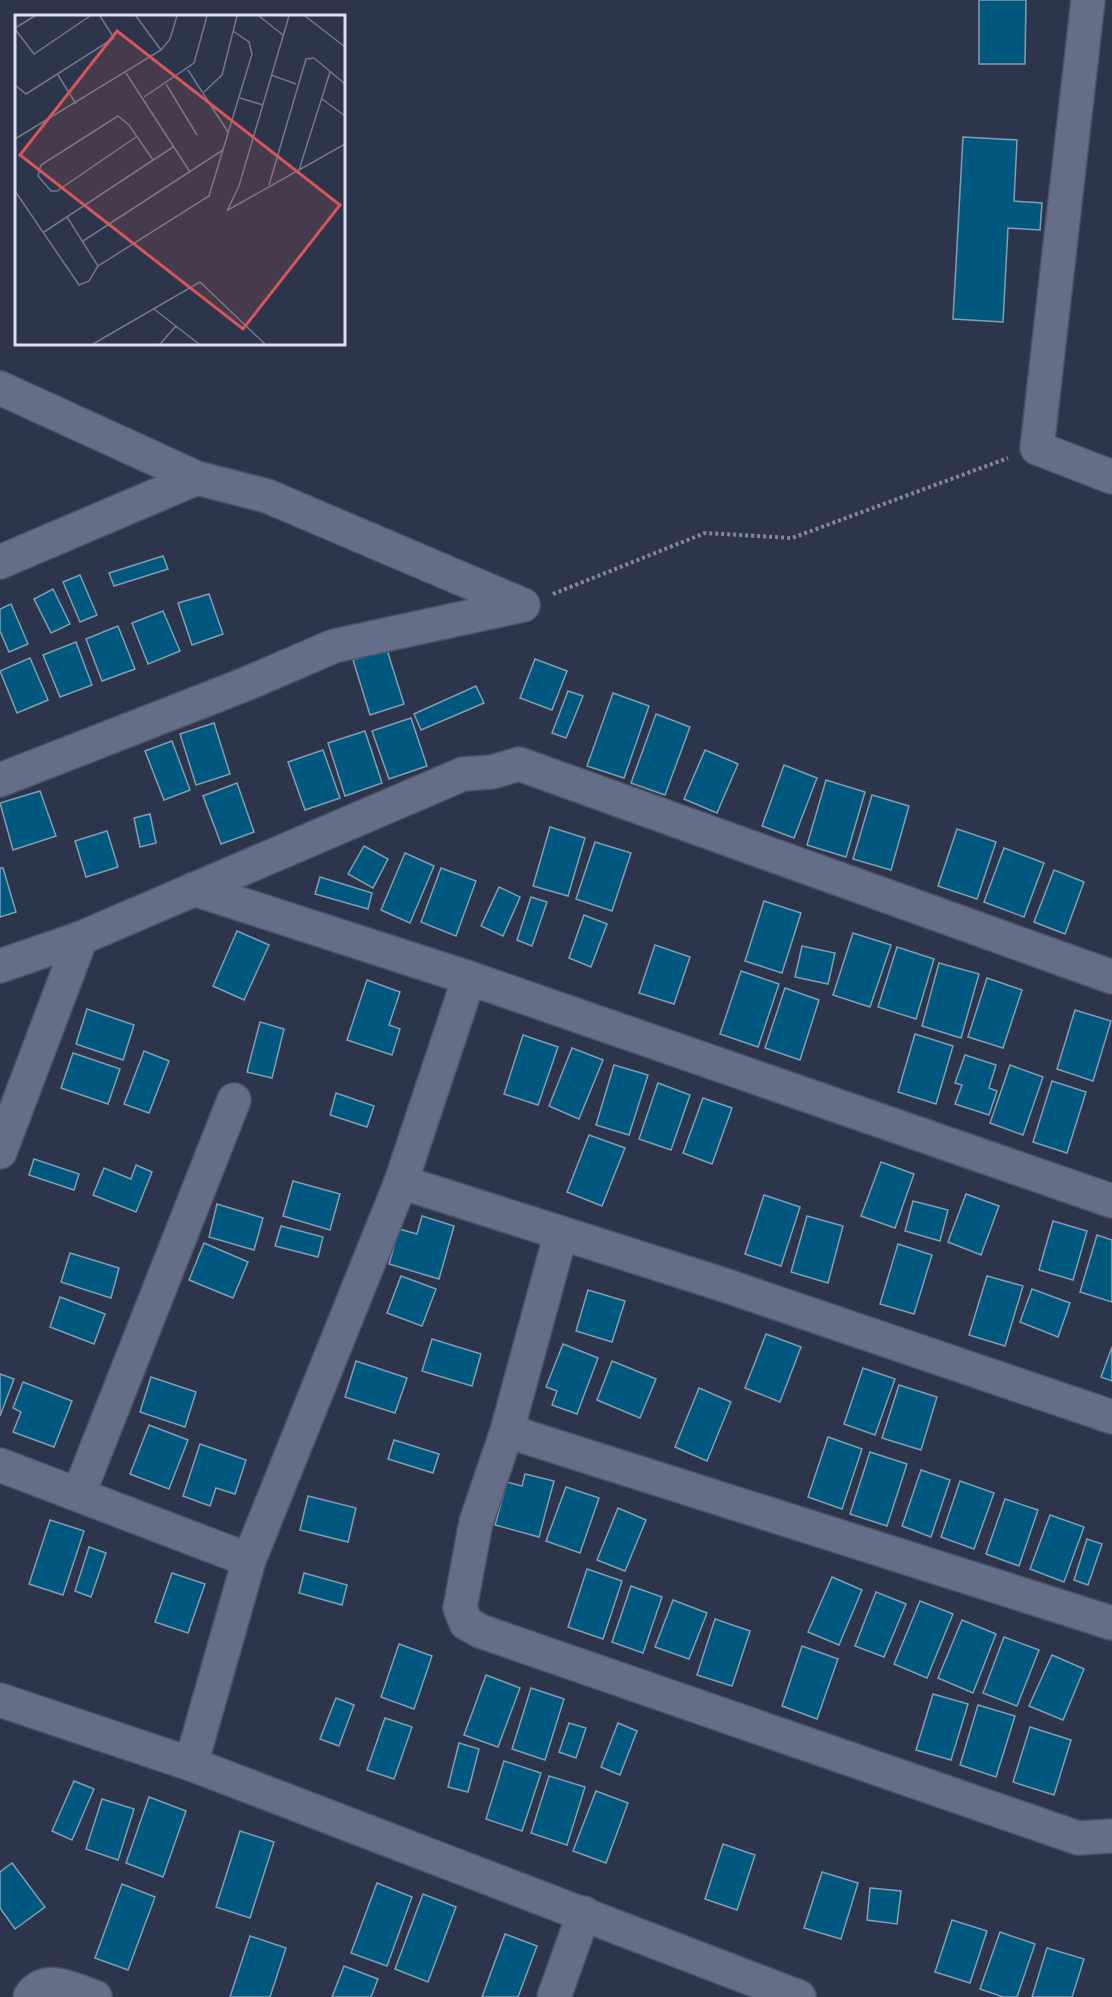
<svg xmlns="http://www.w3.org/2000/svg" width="1112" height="1997" viewBox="0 0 1112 1997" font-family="'Asap Condensed',sans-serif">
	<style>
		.building { fill: #00587f; stroke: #829eb1; stroke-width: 1.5 }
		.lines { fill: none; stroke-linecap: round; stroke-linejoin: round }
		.street-casing { stroke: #4c5366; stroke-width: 36 }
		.path { stroke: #82899c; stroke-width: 4; stroke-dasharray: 3 3; stroke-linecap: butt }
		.street { stroke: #656e89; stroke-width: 33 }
		.inset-road { fill: none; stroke: #72798d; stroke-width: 1.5 }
		.view { fill: #d7565a; fill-opacity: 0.15; stroke: #d7565a; stroke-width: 3 }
		.inset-edge { fill: none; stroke: #dae0ef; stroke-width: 3 }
	</style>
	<rect width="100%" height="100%" fill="#2d354c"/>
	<g class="building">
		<path d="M979 0H1026L1025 64H979Z"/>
		<path d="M963 137 1017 140 1014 201 1042 203 1040 230 1008 228 1003 322 953 319Z"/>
		<path d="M163 556 168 569 114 586 109 573Z"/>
		<path d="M80 575 97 615 80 622 63 582Z"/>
		<path d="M53 589 70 624 51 633 34 599Z"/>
		<path d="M209 594 223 634 192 645 178 603Z"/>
		<path d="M11 604 28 644 9 652 0 631V609Z"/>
		<path d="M163 611 180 651 148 664 132 623Z"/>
		<path d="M118 626 135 669 102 681 86 639Z"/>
		<path d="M76 642 92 685 60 697 43 655Z"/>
		<path d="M387 650 404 704 370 715 353 660Z"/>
		<path d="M30 658 48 700 17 713 0 671Z"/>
		<path d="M535 659 567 671 552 710 520 698Z"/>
		<path d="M476 686 484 703 421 730 414 714Z"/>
		<path d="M568 691 583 696 566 738 552 733Z"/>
		<path d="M613 693 649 706 624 778 587 766Z"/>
		<path d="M656 714 690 727 665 795 631 783Z"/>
		<path d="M411 718 427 766 389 779 372 731Z"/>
		<path d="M214 723 230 774 196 785 180 734Z"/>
		<path d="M365 731 382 783 345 796 328 743Z"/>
		<path d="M172 741 190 790 164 800 145 751Z"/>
		<path d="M323 750 340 798 305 810 288 762Z"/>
		<path d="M705 750 738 764 717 813 684 799Z"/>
		<path d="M784 765 817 778 794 838 762 826Z"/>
		<path d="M826 780 865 792 846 857 807 845Z"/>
		<path d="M237 783 254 832 221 844 203 796Z"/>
		<path d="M40 791 56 836 13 850 0 803Z"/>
		<path d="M872 795 909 806 891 870 853 859Z"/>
		<path d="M150 814 156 843 140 847 134 818Z"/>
		<path d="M550 827 585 838 568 896 533 886Z"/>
		<path d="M957 829 996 842 977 899 938 886Z"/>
		<path d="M107 831 118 867 86 877 75 841Z"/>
		<path d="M595 842 631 853 612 911 576 899Z"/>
		<path d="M364 846 388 859 373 888 348 874Z"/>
		<path d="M1004 848 1044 863 1024 917 984 902Z"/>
		<path d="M405 853 434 866 410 923 381 910Z"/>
		<path d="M0 868H3L16 912 0 917Z"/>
		<path d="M441 868 476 881 456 936 421 922Z"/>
		<path d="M1054 870 1084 882 1065 934 1034 922Z"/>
		<path d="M320 877 372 893 368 909 315 894Z"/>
		<path d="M499 887 520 897 503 936 481 926Z"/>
		<path d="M531 897 547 902 532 946 517 940Z"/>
		<path d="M764 901 801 913 782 973 745 961Z"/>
		<path d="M584 915 607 924 591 967 569 958Z"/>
		<path d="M237 931 269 945 244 1000 213 986Z"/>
		<path d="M853 933 891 945 870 1007 833 995Z"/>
		<path d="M655 945 690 957 674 1004 639 993Z"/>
		<path d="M802 946 835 953 828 984 795 977Z"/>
		<path d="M897 947 934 959 916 1019 878 1007Z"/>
		<path d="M939 963 979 974 961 1038 922 1026Z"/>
		<path d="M741 971 779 984 758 1047 720 1034Z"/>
		<path d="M987 978 1022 990 1003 1048 968 1037Z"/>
		<path d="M367 980 400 992 389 1025 400 1029 392 1055 347 1040Z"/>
		<path d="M785 988 819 1000 800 1060 765 1048Z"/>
		<path d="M87 1009 134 1025 123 1060 76 1044Z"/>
		<path d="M1075 1010 1111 1021 1093 1081 1057 1069Z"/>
		<path d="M260 1022 284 1029 272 1078 247 1072Z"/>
		<path d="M915 1034 953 1046 936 1104 898 1092Z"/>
		<path d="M523 1035 558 1047 538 1105 504 1094Z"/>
		<path d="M572 1048 603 1060 579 1119 549 1106Z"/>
		<path d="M144 1051 169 1061 149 1113 124 1104Z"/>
		<path d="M73 1053 120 1069 108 1104 61 1088Z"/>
		<path d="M965 1055 996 1065 989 1088 997 1091 989 1115 955 1104 962 1085 955 1083Z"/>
		<path d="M614 1065 648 1075 629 1135 596 1125Z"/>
		<path d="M1010 1065 1043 1077 1023 1135 990 1123Z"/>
		<path d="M1052 1081 1086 1092 1067 1153 1033 1142Z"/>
		<path d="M658 1083 690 1095 671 1150 639 1139Z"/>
		<path d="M336 1093 374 1106 367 1127 330 1115Z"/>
		<path d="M703 1098 732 1108 712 1164 683 1153Z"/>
		<path d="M589 1135 625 1148 602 1206 567 1192Z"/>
		<path d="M34 1159 79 1174 74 1190 29 1175Z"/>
		<path d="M881 1162 914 1174 895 1228 861 1216Z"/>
		<path d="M136 1165 152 1172 136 1212 93 1195 104 1168 131 1179Z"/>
		<path d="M293 1181 340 1194 330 1230 283 1216Z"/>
		<path d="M966 1194 999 1206 981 1255 948 1242Z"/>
		<path d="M764 1195 800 1207 781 1266 745 1254Z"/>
		<path d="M913 1201 948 1210 940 1241 905 1231Z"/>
		<path d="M217 1204 263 1218 254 1250 209 1237Z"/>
		<path d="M422 1216 454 1226 439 1279 389 1264 399 1229 417 1234Z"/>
		<path d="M807 1216 843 1226 828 1283 791 1272Z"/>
		<path d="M1053 1221 1087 1231 1073 1280 1039 1270Z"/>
		<path d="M281 1226 323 1237 318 1257 275 1246Z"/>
		<path d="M1097 1235 1112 1240V1302L1080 1292Z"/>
		<path d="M204 1243 248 1262 233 1298 189 1280Z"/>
		<path d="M898 1244 932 1255 914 1314 880 1304Z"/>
		<path d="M70 1253 119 1268 111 1298 61 1282Z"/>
		<path d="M401 1276 436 1289 422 1326 387 1313Z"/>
		<path d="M987 1276 1023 1286 1005 1346 969 1335Z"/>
		<path d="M1032 1289 1070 1303 1058 1337 1020 1322Z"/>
		<path d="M588 1290 625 1301 612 1342 576 1331Z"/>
		<path d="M60 1297 105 1314 94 1344 50 1327Z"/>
		<path d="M766 1334 801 1347 780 1402 745 1388Z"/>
		<path d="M432 1339 481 1354 472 1386 422 1371Z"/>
		<path d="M563 1344 598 1358 577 1414 552 1405 557 1391 546 1387Z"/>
		<path d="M1112 1347V1381L1101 1377Z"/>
		<path d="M356 1361 407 1378 395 1413 345 1397Z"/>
		<path d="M612 1361 656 1379 640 1418 597 1400Z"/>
		<path d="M863 1368 895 1379 875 1435 844 1424Z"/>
		<path d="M0 1374 14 1379 0 1416Z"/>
		<path d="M151 1377 196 1392 185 1427 140 1412Z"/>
		<path d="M23 1382 72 1401 54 1447 13 1432 21 1412 13 1408Z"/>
		<path d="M899 1385 937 1397 921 1450 882 1438Z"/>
		<path d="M699 1388 731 1402 707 1461 675 1447Z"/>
		<path d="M149 1425 188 1440 169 1489 130 1474Z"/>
		<path d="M828 1437 862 1449 842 1509 808 1497Z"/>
		<path d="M394 1440 439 1454 433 1473 388 1459Z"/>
		<path d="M200 1444 246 1460 235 1494 216 1488 210 1506 183 1496Z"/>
		<path d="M870 1452 907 1464 887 1526 850 1514Z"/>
		<path d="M921 1470 950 1480 931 1537 902 1526Z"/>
		<path d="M525 1474 554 1481 539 1537 495 1525 507 1482 522 1486Z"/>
		<path d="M960 1481 994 1493 974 1549 941 1537Z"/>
		<path d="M566 1487 599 1498 580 1553 546 1541Z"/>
		<path d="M308 1496 356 1508 348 1542 300 1530Z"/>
		<path d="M1005 1499 1038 1510 1019 1566 986 1554Z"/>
		<path d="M618 1508 646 1520 625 1571 597 1560Z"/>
		<path d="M1050 1515 1084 1527 1064 1582 1030 1569Z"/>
		<path d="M50 1520 84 1531 63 1595 29 1584Z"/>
		<path d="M1087 1539 1102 1544 1088 1585 1074 1580Z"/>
		<path d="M89 1547 106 1553 91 1597 75 1591Z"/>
		<path d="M587 1569 622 1581 603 1639 568 1627Z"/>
		<path d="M172 1573 205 1584 188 1633 155 1622Z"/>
		<path d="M304 1573 347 1585 342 1605 299 1593Z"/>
		<path d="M832 1577 862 1590 839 1645 808 1632Z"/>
		<path d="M631 1586 662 1597 643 1653 612 1642Z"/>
		<path d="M876 1592 906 1604 884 1657 855 1646Z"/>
		<path d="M673 1600 707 1613 689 1659 655 1647Z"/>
		<path d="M920 1601 953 1614 927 1678 894 1664Z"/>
		<path d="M715 1619 750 1631 732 1686 697 1675Z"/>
		<path d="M962 1620 996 1634 973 1693 938 1678Z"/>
		<path d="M1004 1637 1039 1650 1017 1706 983 1693Z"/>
		<path d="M399 1644 432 1656 414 1709 381 1697Z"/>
		<path d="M802 1646 838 1659 817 1719 782 1706Z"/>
		<path d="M1052 1655 1084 1669 1063 1720 1029 1706Z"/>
		<path d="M486 1675 520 1688 498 1747 464 1735Z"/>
		<path d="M531 1688 564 1699 545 1760 512 1749Z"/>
		<path d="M933 1694 968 1704 951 1760 916 1750Z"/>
		<path d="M336 1698 354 1705 339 1746 320 1739Z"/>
		<path d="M978 1705 1015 1716 996 1777 960 1765Z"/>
		<path d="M385 1718 412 1727 394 1779 367 1770Z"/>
		<path d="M569 1723 586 1728 576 1758 559 1752Z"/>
		<path d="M618 1723 637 1731 620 1775 601 1767Z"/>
		<path d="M1030 1727 1071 1740 1054 1795 1013 1782Z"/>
		<path d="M459 1743 479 1749 468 1792 448 1787Z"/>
		<path d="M504 1761 541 1773 522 1831 486 1819Z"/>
		<path d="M549 1776 585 1787 567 1845 531 1833Z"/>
		<path d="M74 1781 94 1789 72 1840 52 1831Z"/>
		<path d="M596 1791 628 1803 606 1863 573 1851Z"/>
		<path d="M149 1797 186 1811 163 1877 126 1863Z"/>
		<path d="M102 1799 134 1809 118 1860 86 1849Z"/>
		<path d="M240 1831 274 1842 250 1918 216 1907Z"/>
		<path d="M723 1844 755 1855 737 1910 705 1899Z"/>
		<path d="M12 1863 45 1907 15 1929 0 1908V1872Z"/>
		<path d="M822 1872 858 1883 841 1939 804 1928Z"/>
		<path d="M377 1883 412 1897 387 1966 351 1953Z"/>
		<path d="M122 1884 155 1897 128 1970 95 1958Z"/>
		<path d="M870 1888 901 1891 897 1924 867 1920Z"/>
		<path d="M423 1894 456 1907 428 1982 395 1969Z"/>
		<path d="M952 1920 987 1931 970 1983 935 1972Z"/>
		<path d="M1000 1932 1035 1944 1017 1997H1003L980 1989Z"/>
		<path d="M505 1934 537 1946 518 1997H482Z"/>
		<path d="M250 1936 286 1948 270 1997H230Z"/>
		<path d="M1047 1948 1084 1959 1072 1997H1032Z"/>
		<path d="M344 1966 378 1979 371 1997H332Z"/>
	</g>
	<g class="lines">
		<g class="street-casing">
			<g id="street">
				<path d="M1088 0 1037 448 1112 477"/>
				<path d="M0 388 197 478 267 496 523 605"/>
				<path d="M0 562 197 478"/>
				<path d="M0 780 246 684 334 646 523 605"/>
				<path d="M194 889 469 978 1112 1201"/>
				<path d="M0 966 81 938 463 774 492 772 519 764 1112 977"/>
				<path d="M0 1152 81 938"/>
				<path d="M401 1182 721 1284 1112 1417"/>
				<path d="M561 1233 507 1431 476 1522 460 1608 466 1623 480 1631 1078 1838 1112 1836"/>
				<path d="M507 1431 1112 1623"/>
				<path d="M0 1465 249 1560"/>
				<path d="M79 1493 234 1100"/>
				<path d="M0 1700 191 1764 799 1997"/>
				<path d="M191 1764 249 1560 401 1182 469 978"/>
				<path d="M30 1997C46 1973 73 1990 95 1997"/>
				<path d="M554 1997 584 1913"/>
			</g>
		</g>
		<path class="path" d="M553 594 705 533 792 538 1008 458"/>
		<use href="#street" class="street"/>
	</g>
	<g transform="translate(15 15)">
		<rect width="330" height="330" fill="#2d354c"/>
		<path class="inset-road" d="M121 1 146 35M244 1 268 20M290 1 330 32M0 13 20 1M0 14 19 39 75 1M173 55 213 117M111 58 175 157M43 60 61 89M256 60 281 69M151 69 182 120M0 70 11 79 99 23 85 1M189 77 207 60 222 1M129 82 179 48 192 1M225 83 248 90M307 84 330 101M121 122 42 176H36L23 161 26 150 103 101 114 110 138 145M0 124 146 35 155 24 162 1M284 155 315 57M254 170 291 44 299 43 330 69M0 176 64 270 74 266 83 251M213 195 330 129M212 196 224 171 274 1M52 202 83 251 194 181 237 39 234 27 218 16M29 217 158 132M68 226 208 135M139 294 184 329M78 329 185 267 250 329M145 329 161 311"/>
		<path class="view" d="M102 16 325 190 228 314 5 140Z"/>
		<rect width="330" height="330" class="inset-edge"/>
	</g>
</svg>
